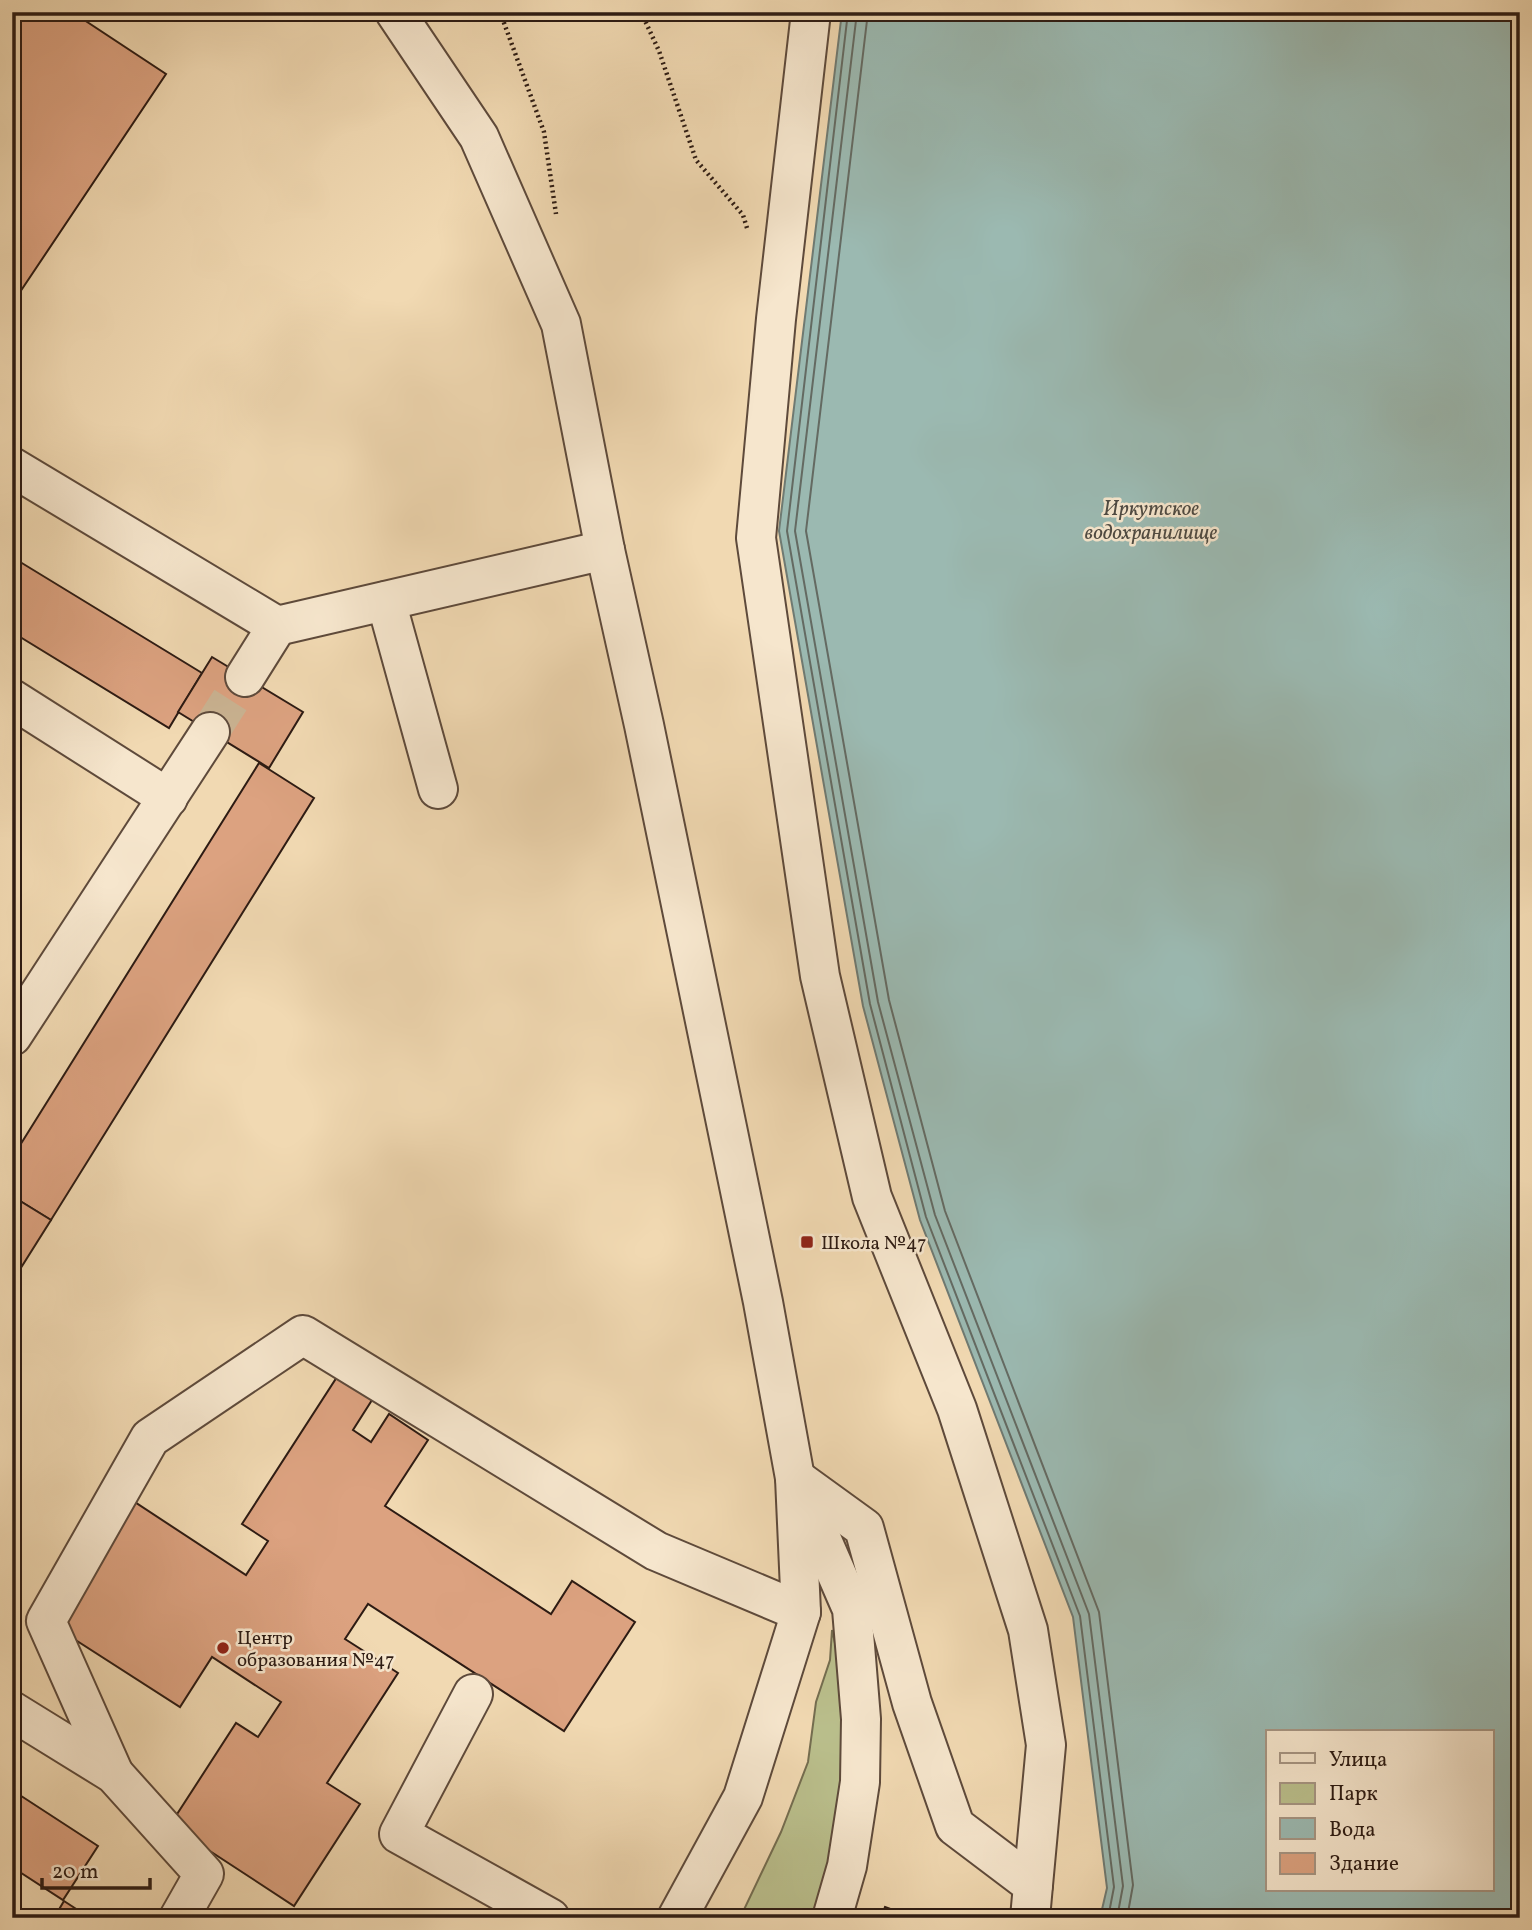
<svg xmlns="http://www.w3.org/2000/svg" width="1532" height="1930" viewBox="0 0 1532 1930" font-family="Vollkorn,serif">
	<style>
		.green { fill: #babf8c; stroke: #746d50; stroke-width: 2 }
		.water { fill: #9bb9b1; stroke: #6f7a72; stroke-width: 2; fill-rule: evenodd }
		.lines { fill: none; stroke-linecap: round; stroke-linejoin: round }
		.shore { stroke: #646a62; stroke-width: 2 }
		.building { fill: #dca280; stroke: #2d1b13; stroke-width: 2 }
		.minor-tunnel { stroke: #cab392; stroke-width: 38; stroke-dasharray: 38 19; stroke-linecap: butt }
		.minor-casing { stroke: #5e4a3b; stroke-width: 42 }
		.path { stroke: #2d1b13; stroke-width: 4.5; stroke-dasharray: 2 3.5; stroke-linecap: butt }
		.minor { stroke: #f6e6cd; stroke-width: 38 }
		.poi-dot { fill: #8f2418; stroke: #f6e6cd; stroke-width: 2.5 }
		.labels { text-anchor: middle; stroke-width: 5; stroke-linejoin: round; paint-order: stroke }
		.poi-label { font-size: 19px; fill: #2d1b13; stroke: #f6e6cd; text-anchor: start }
		.water-label { font-size: 21px; font-style: italic; fill: #4e4a42; stroke: #f6e6cd }
	</style>
	<rect width="100%" height="100%" fill="#f1d9b2"/>
	<filter id="stains"><feTurbulence type="fractalNoise" baseFrequency=".00286" numOctaves="4"/><feColorMatrix values="0 0 0 0 .2 0 0 0 0 .09 0 0 0 0 .02 0 0 0 .5 -.17"/></filter>
	<radialGradient id="worn" r=".72"><stop offset=".6" stop-color="#630" stop-opacity="0"/><stop offset="1" stop-color="#630" stop-opacity=".3"/></radialGradient>
	<path class="green" d="M832 1630 850 1709 832 1918H740L781 1832 808 1762 816 1702 830 1660Z"/>
	<path class="water" d="M842 12H1520V1918H1100L1107 1888 1073 1617 920 1220 863 1006 779 531ZM1268 1732H1492V1890H1268Z"/>
	<g class="lines">
		<g class="shore">
			<path d="M848 12 787 531 870 1004 926 1217 1080 1616 1114 1887 1108 1918"/>
			<path d="M857 12 795 531 878 1002 935 1215 1089 1614 1123 1886 1117 1918"/>
			<path d="M868 12 806 531 889 1000 945 1211 1099 1612 1133 1885 1127 1918"/>
		</g>
	</g>
	<g class="building">
		<path d="M12 12H72L166 74 12 304Z"/>
		<path d="M12 557 202 673 169 728 12 632Z"/>
		<path d="M212 657 303 712 269 768 178 712Z"/>
		<path d="M259 763 314 798 51 1220 12 1196V1158Z"/>
		<path d="M12 820 20 821 12 863Z"/>
		<path d="M12 1196 51 1220 12 1282Z"/>
		<path d="M337 1377 372 1400 353 1430 371 1442 389 1414 428 1440 385 1506 551 1614 572 1581 635 1622 564 1731 368 1604 345 1639 398 1673 327 1783 360 1804 294 1906 170 1825 236 1723 258 1737 281 1702 212 1657 180 1707 46 1621 127 1497 246 1575 268 1541 242 1524Z"/>
		<path d="M12 1790 98 1846 63 1900 12 1867Z"/>
		<path d="M64 1901 90 1918H54Z"/>
		<path d="M885 1907 907 1915 906 1918H881Z"/>
	</g>
	<g class="lines">
		<path class="minor-tunnel" d="M210 732 245 677"/>
		<g class="minor-casing">
			<g id="minor">
				<path d="M395 12 479 137 561 324 605 550 644 725 763 1302 795 1478 801 1612 743 1797 677 1918"/>
				<path d="M811 12 776 319 756 538 820 976 872 1197 957 1409 1028 1630 1046 1745 1033 1885"/>
				<path d="M12 467 277 626 605 550"/>
				<path d="M386 601 438 789"/>
				<path d="M245 677 277 626"/>
				<path d="M12 699 168 798"/>
				<path d="M12 1036 210 732"/>
				<path d="M795 1478 864 1528 912 1703 955 1826 1033 1885 1030 1918"/>
				<path d="M804 1499 852 1609 861 1719 860 1782 847 1866 832 1918"/>
				<path d="M473 1694 399 1834 550 1918"/>
				<path d="M12 1711 114 1774 204 1874 179 1918"/>
				<path d="M114 1774 46 1621 150 1438 303 1335 656 1551 801 1612"/>
			</g>
		</g>
		<g class="path">
			<path d="M500 12 544 132 556 214"/>
			<path d="M641 12 659 51 696 160 743 215 747 228"/>
		</g>
		<use href="#minor" class="minor"/>
	</g>
	<g class="poi-dot">
		<rect x="800" y="1235" width="14" height="14" rx="3.5"/>
		<circle cx="223" cy="1648" r="7"/>
	</g>
	<g class="labels">
		<g class="poi-label">
			<text x="821" y="1249">Школа №47</text>
			<text x="237" y="1644">Центр<tspan x="237" dy="22">образования №47</tspan></text>
		</g>
		<g class="water-label">
			<text x="1151" y="515">Иркутское<tspan x="1151" dy="24">водохранилище</tspan></text>
		</g>
	</g>
	<rect width="1532" height="1930" fill="none" stroke="#f1d9b2" stroke-width="42"/>
	<rect x="14" y="14" width="1504" height="1902" fill="none" stroke="#2d1b13" stroke-width="3.5"/>
	<rect x="21" y="21" width="1490" height="1888" fill="none" stroke="#2d1b13" stroke-width="2"/>
	<rect x="1266" y="1730" width="228" height="161" fill="#f6e6cd" stroke="#a69583" stroke-width="2"/>
	<rect x="1280" y="1753" width="35" height="10" fill="#f6e6cd" stroke="#a69583" stroke-width="2"/>
	<text x="1329" y="1766" font-size="21" fill="#2d1b13">Улица</text>
	<rect x="1280" y="1783" width="35" height="21" fill="#babf8c" stroke="#a69583" stroke-width="2"/>
	<text x="1329" y="1800" font-size="21" fill="#2d1b13">Парк</text>
	<rect x="1280" y="1818" width="35" height="21" fill="#9bb9b1" stroke="#a69583" stroke-width="2"/>
	<text x="1329" y="1836" font-size="21" fill="#2d1b13">Вода</text>
	<rect x="1280" y="1853" width="35" height="21" fill="#dca280" stroke="#a69583" stroke-width="2"/>
	<text x="1329" y="1870" font-size="21" fill="#2d1b13">Здание</text>
	<path d="M42 1878v10h108v-10" fill="none" stroke="#2d1b13" stroke-width="3.5"/>
	<text x="52" y="1878" font-size="21" fill="#2d1b13" stroke="#f6e6cd" stroke-width="5" paint-order="stroke">20 m</text>
	<rect width="100%" height="100%" filter="url(#stains)"/>
	<rect width="100%" height="100%" fill="url(#worn)"/>
</svg>
